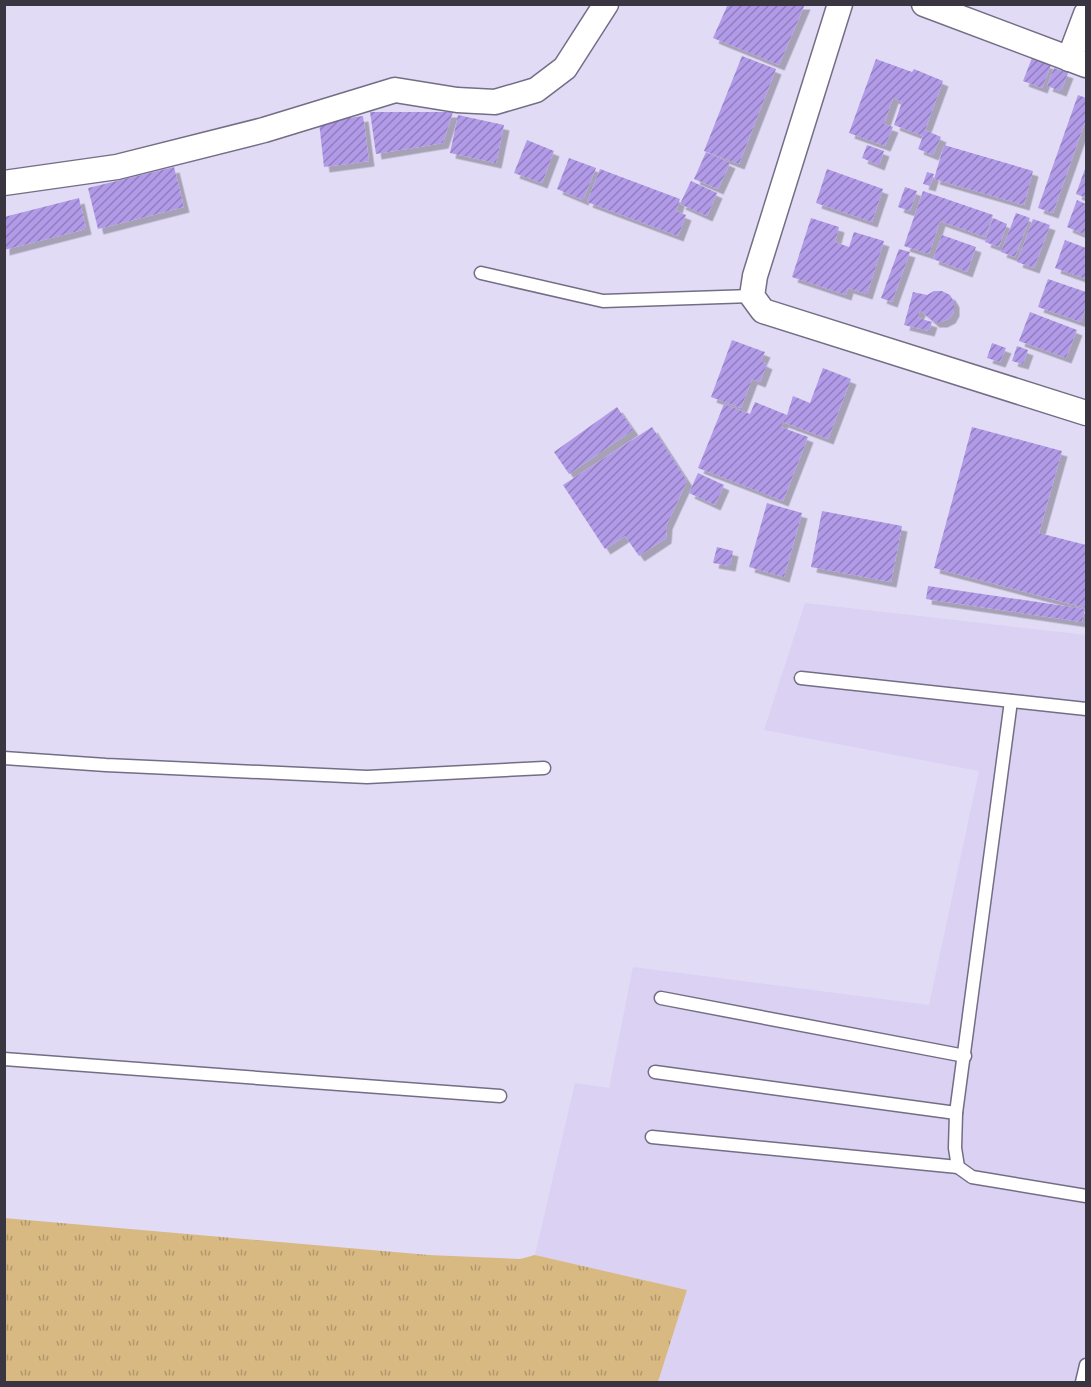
<svg xmlns="http://www.w3.org/2000/svg" width="1091" height="1387" viewBox="0 0 1091 1387" font-family="Quicksand,sans-serif">
	<style>
		.built { fill: #dad1f3 }
		.grass { fill: url(#grass-tufts) }
		.building { fill: url(#building-hatch); filter: url(#shadow) }
		.lines { fill: none; stroke-linecap: round; stroke-linejoin: round }
		.lane-casing { stroke: #736d85; stroke-width: 15 }
		.street-casing { stroke: #736d85; stroke-width: 27 }
		.lane { stroke: #fff; stroke-width: 12 }
		.street { stroke: #fff; stroke-width: 24 }
	</style>
	<defs>
		<pattern id="grass-tufts" width="24" height="20" patternUnits="userSpaceOnUse" patternTransform="scale(1.5)"><rect width="24" height="20" fill="#d8b982"/><path d="M3 7l-1-3M5 7V3M7 7l1-3M15 17l-1-3M17 17v-4M19 17l1-3" fill="none" stroke="#b0976c"/></pattern>
		<pattern id="building-hatch" width="6" height="6" patternUnits="userSpaceOnUse" patternTransform="scale(1.5)"><rect width="6" height="6" fill="#b19ae8"/><path d="M-1 1l2-2M0 6l6-6M5 7l2-2" fill="none" stroke="#917ebe"/></pattern>
		<filter id="shadow"><feDropShadow dx="5.5" dy="5.5" stdDeviation="0" flood-color="#0004"/></filter>
	</defs>
	<rect width="100%" height="100%" fill="#e2dbf6"/>
	<path class="built" d="M805 603 1086 635V1382H658L687 1290 535 1255 575 1083 609 1088 633 967 929 1005 979 771 764 730Z"/>
	<path class="grass" d="M4 1218 429 1255 520 1259 535 1255 687 1290 658 1382H5Z"/>
	<g class="building">
		<path d="M728 4H805L779 65 713 38Z"/>
		<path d="M742 56 776 69 739 164 704 151Z"/>
		<path d="M1032 58 1051 65 1042 88 1023 81Z"/>
		<path d="M876 59 912 72 914 69 943 81 925 130 941 137 933 155 918 149 923 136 894 125 902 102 893 98 884 124 893 127 885 146 849 133Z"/>
		<path d="M1054 68 1068 73 1061 91 1047 86Z"/>
		<path d="M1078 95 1086 98V119L1053 213 1038 208Z"/>
		<path d="M370 112H453L443 143 376 154Z"/>
		<path d="M458 115 504 125 496 163 450 153Z"/>
		<path d="M363 116 369 161 324 167 319 122Z"/>
		<path d="M527 140 554 151 542 183 514 173Z"/>
		<path d="M867 145 884 151 879 165 862 158Z"/>
		<path d="M944 145 1033 171 1024 205 934 179Z"/>
		<path d="M706 152 730 163 718 189 694 179Z"/>
		<path d="M569 158 596 168 583 200 557 189Z"/>
		<path d="M1086 166V198L1076 194Z"/>
		<path d="M174 167 184 207 98 229 88 188Z"/>
		<path d="M600 169 680 199 676 211 686 215 678 236 587 202Z"/>
		<path d="M827 169 883 189 872 222 816 203Z"/>
		<path d="M927 172 934 174 930 186 923 184Z"/>
		<path d="M691 181 717 193 707 216 680 204Z"/>
		<path d="M905 187 917 191 910 211 898 207Z"/>
		<path d="M923 191 993 215 985 237 940 221 929 254 904 246Z"/>
		<path d="M79 198 86 229 4 250V217Z"/>
		<path d="M1077 200 1086 204V235L1067 227Z"/>
		<path d="M1016 213 1030 218 1015 257 1001 252Z"/>
		<path d="M811 218 839 227 835 242 849 247 854 232 884 241 867 294 848 288 846 295 792 277Z"/>
		<path d="M993 218 1007 224 999 247 985 242Z"/>
		<path d="M1033 219 1050 225 1034 268 1017 262Z"/>
		<path d="M942 235 976 247 967 272 933 259Z"/>
		<path d="M1065 240 1086 248V279L1055 268Z"/>
		<path d="M899 249 910 252 892 302 881 298Z"/>
		<path d="M1048 279 1086 292V306L1081 322 1038 307Z"/>
		<path d="M934 291H942L950 295 954 302V311L950 318 942 322H934L920 310 918 318 932 322 929 331 904 325 913 292 927 295Z"/>
		<path d="M1030 312 1077 330 1066 358 1019 341Z"/>
		<path d="M732 340 765 352 761 361 767 364 760 382 752 379 741 408 711 397Z"/>
		<path d="M992 343 1006 348 1000 362 987 358Z"/>
		<path d="M1017 346 1028 350 1023 364 1012 361Z"/>
		<path d="M823 368 851 379 828 439 783 422 781 427 808 437 783 501 698 468 724 404 750 414 755 402 787 415 793 396 810 403Z"/>
		<path d="M617 407 633 430 569 474 554 452Z"/>
		<path d="M652 427 687 481 667 524 666 538 639 556 625 536 605 549 563 485Z"/>
		<path d="M972 427 1062 451 1039 533 1086 545V608L934 568Z"/>
		<path d="M698 473 724 485 715 505 689 493Z"/>
		<path d="M767 503 802 513 784 577 749 567Z"/>
		<path d="M822 511 902 526 891 582 811 567Z"/>
		<path d="M717 547 733 551 730 566 713 563Z"/>
		<path d="M928 586 1085 609 1082 622 926 599Z"/>
	</g>
	<g class="lines">
		<g class="lane-casing">
			<g id="lane">
				<path d="M481 273 603 301 752 296"/>
				<path d="M801 678 1086 709"/>
				<path d="M1011 701 956 1113 955 1148 958 1167 972 1177 1086 1196"/>
				<path d="M4 758 106 765 367 777 544 768"/>
				<path d="M661 998 965 1056"/>
				<path d="M4 1059 500 1096"/>
				<path d="M655 1072 956 1113"/>
				<path d="M652 1137 958 1167"/>
				<path d="M1082 1382 1086 1365"/>
			</g>
		</g>
		<g class="street-casing">
			<g id="street">
				<path d="M840 4 755 276 752 296 763 311 1086 413"/>
				<path d="M924 4 1086 65"/>
				<path d="M1069 59 1086 14"/>
				<path d="M4 183 117 167 264 130 395 90 457 100 495 102 536 90 565 68 606 4"/>
			</g>
		</g>
		<use href="#lane" class="lane"/>
		<use href="#street" class="street"/>
	</g>
	<rect width="1091" height="1387" fill="none" stroke="#393641" stroke-width="12"/>
</svg>
